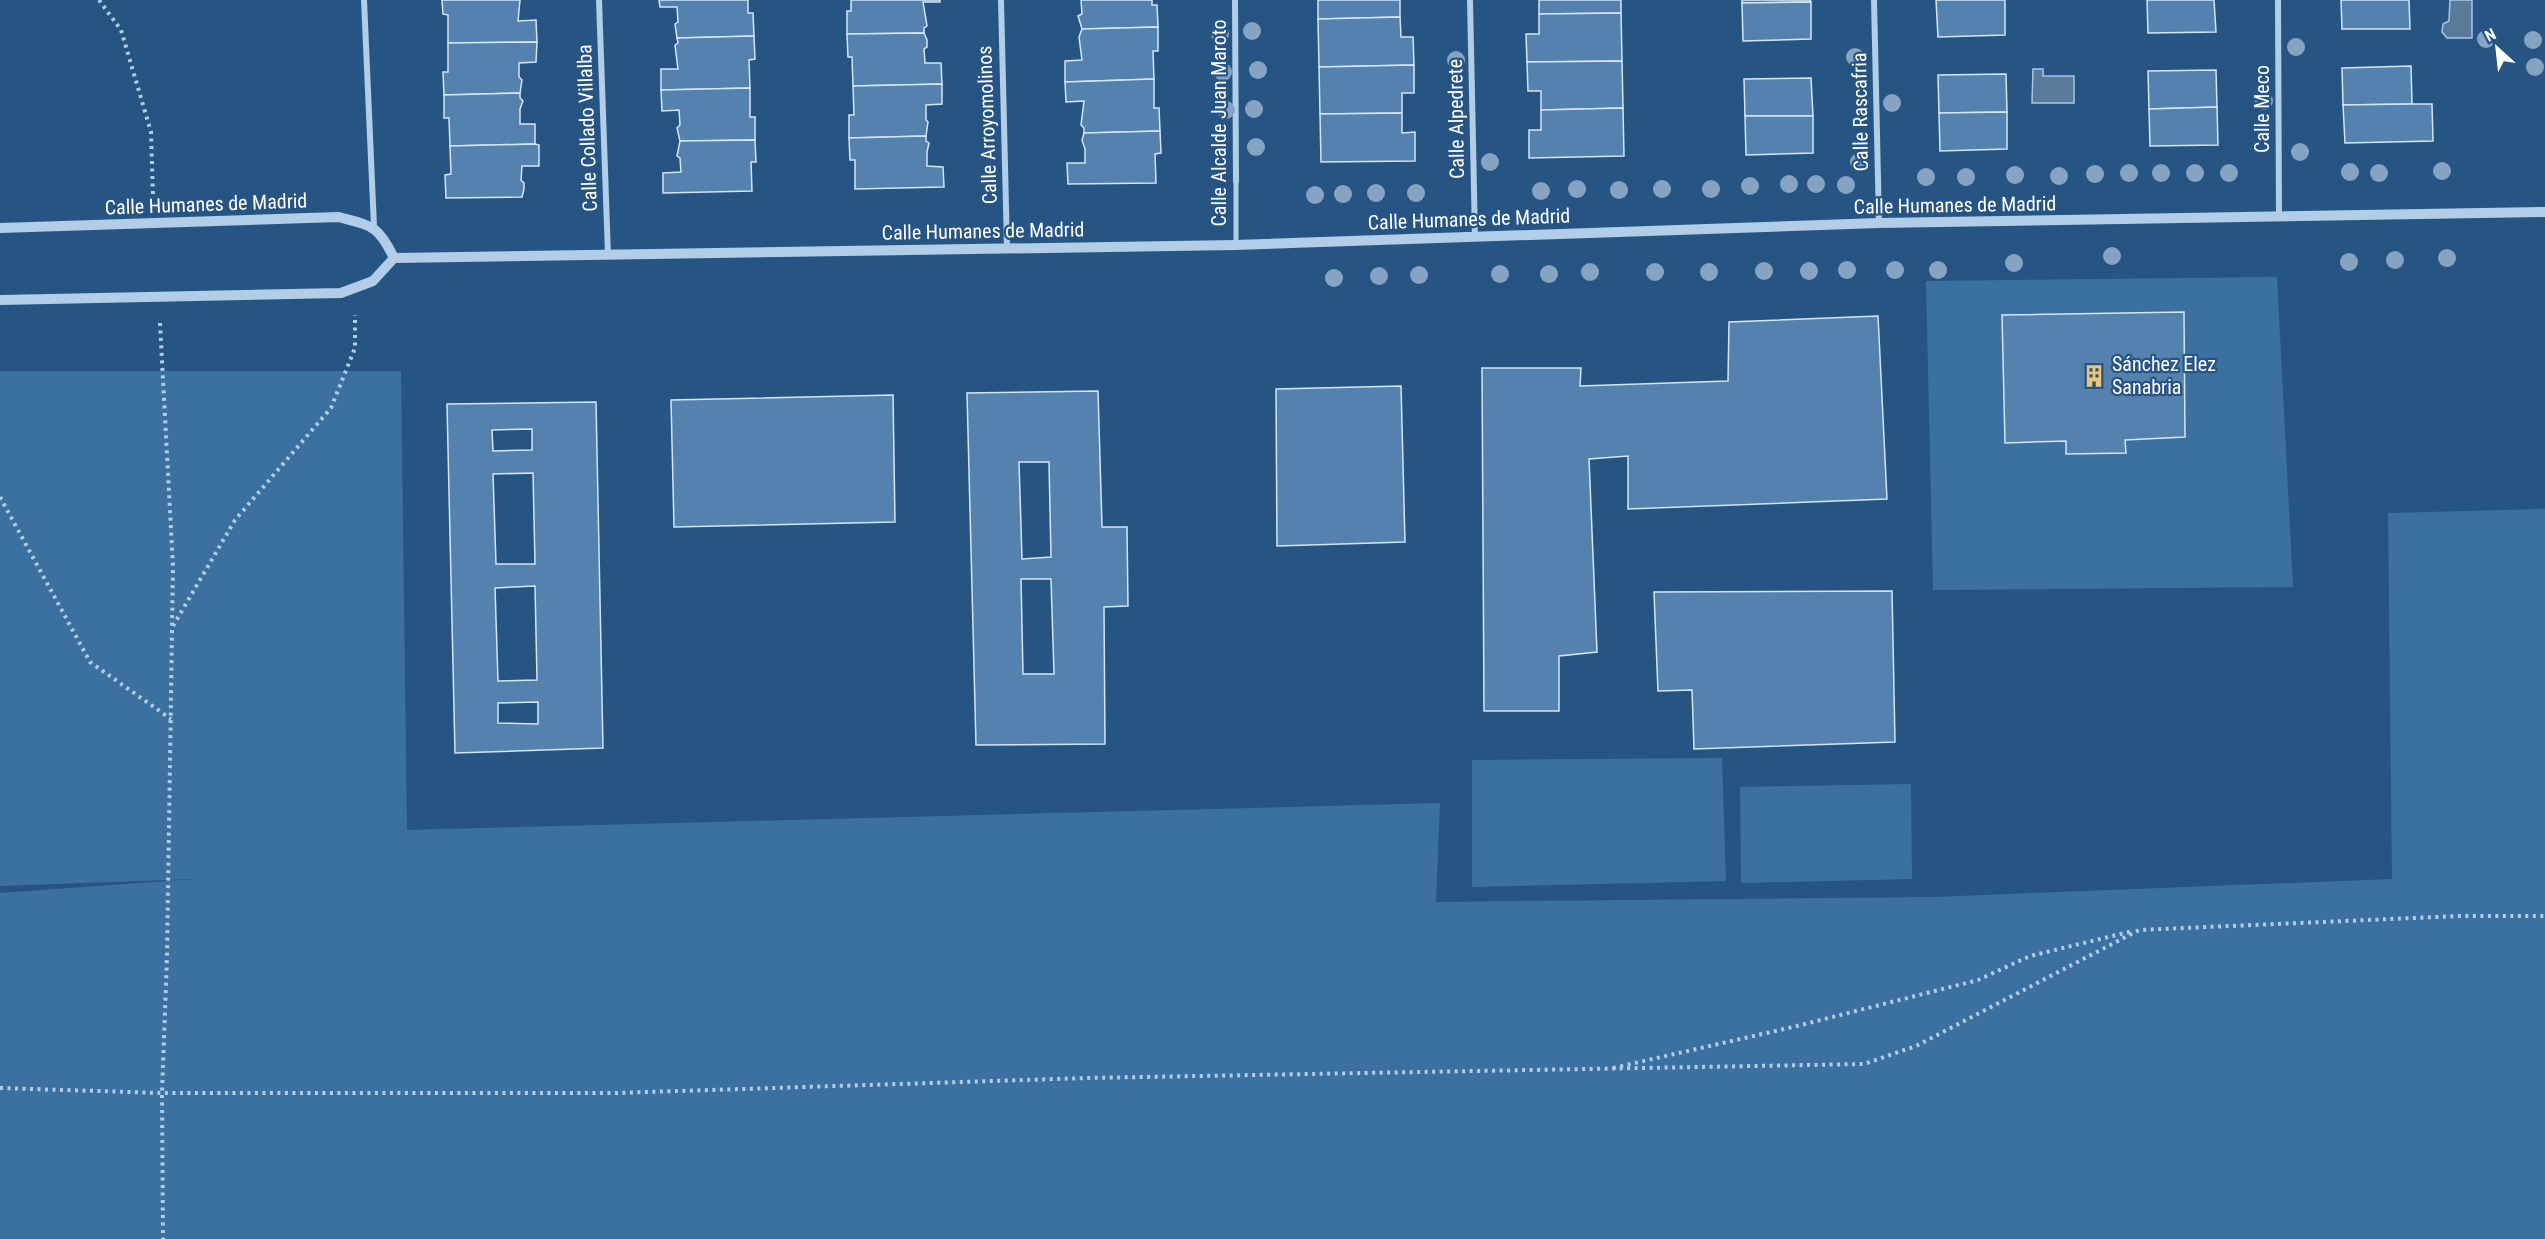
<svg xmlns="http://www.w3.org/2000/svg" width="2545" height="1239" viewBox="0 0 2545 1239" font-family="'Roboto Condensed',sans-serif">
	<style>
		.green { fill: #3c70a0 }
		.water { fill: #5a7a9a; stroke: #a5c8e7; stroke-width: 1.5 }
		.building { fill: #5481ad; stroke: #d4e5f6; stroke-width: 1.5; fill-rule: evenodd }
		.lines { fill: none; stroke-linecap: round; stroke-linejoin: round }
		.path { stroke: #b1cde7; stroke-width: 4; stroke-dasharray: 3 4.5; stroke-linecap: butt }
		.pedestrian { stroke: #b1cde7; stroke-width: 5 }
		.minor { stroke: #b1cde7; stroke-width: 6 }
		.tertiary { stroke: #b1cde7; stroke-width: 10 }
		.tree { fill: #86a4c2 }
		.labels { text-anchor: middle; stroke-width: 4.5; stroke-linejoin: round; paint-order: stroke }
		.street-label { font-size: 20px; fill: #fff; stroke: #275583 }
		.poi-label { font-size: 20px; fill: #fff; stroke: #275583; text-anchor: start }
	</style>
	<rect width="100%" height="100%" fill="#275583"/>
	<g class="green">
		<path d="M2277 277 2293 587 1933 590 1926 281Z"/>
		<path d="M0 371H401L407 830 1440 803 1436 902 1933 897 2392 879 2388 513 2545 509V1239H0V893L195 879 0 886Z"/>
		<path d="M1722 758 1726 881 1472 887V760Z"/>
		<path d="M1911 784 1912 879 1741 883 1740 787Z"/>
	</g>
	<g class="water">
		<path d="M2450 0H2472V38H2447L2442 32 2443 24 2449 21Z"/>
		<path d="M2033 69H2043V76H2074V103H2032Z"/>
	</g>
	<g class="building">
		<path d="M442 0H520L518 21 536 20 537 42 448 43V15L443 14Z"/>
		<path d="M659 0H748V13H753L754 36 677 38 675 24 678 22 677 7H660Z"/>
		<path d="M851 0H940V2H923L927 26 924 28V33L847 34V11H851Z"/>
		<path d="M1081 0H1152V5H1157L1158 27 1082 29 1078 16 1082 14Z"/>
		<path d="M1318 0H1400V17L1318 19Z"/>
		<path d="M1539 0H1621V13L1539 14Z"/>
		<path d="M1742 0H1810L1811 2 1742 3Z"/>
		<path d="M1936 0H2005V35L1938 37Z"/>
		<path d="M2147 0H2214L2216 32 2148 33Z"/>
		<path d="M2341 0H2409L2410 29H2342Z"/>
		<path d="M1811 2V39L1743 41 1742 3Z"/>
		<path d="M1621 13 1622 61 1527 62 1526 34H1539V14Z"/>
		<path d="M1400 17 1401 37H1413L1414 65 1319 67 1318 19Z"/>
		<path d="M1158 27V51H1153L1154 79 1065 82V61L1082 60 1079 37 1082 29Z"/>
		<path d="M924 33 927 40V47L924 49 925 63H941L942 84 853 86 852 57H848L847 34Z"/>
		<path d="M754 36 755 59 749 60 750 88 661 90V69H678L675 45 678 43 677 38Z"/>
		<path d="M537 42 536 62 519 63V77L522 80 520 93 444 95 443 72H448V43Z"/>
		<path d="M1622 61 1623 108 1541 110V91H1528L1527 62Z"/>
		<path d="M1414 65V93H1402V113L1320 114 1319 67Z"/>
		<path d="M2411 66 2412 104 2343 105 2342 68Z"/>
		<path d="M2216 70 2217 107 2149 109 2148 71Z"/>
		<path d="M2006 74 2007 112 1939 113 1938 75Z"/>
		<path d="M1811 78 1813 116H1745L1744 79Z"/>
		<path d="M1154 79V108H1159L1160 131 1084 133V128L1081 125 1084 101 1066 102 1065 82Z"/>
		<path d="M942 84V104L926 105V120L928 122 926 136 849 138V115H854L853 86Z"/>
		<path d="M750 88V117H755V140L680 141 677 128 680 125 679 110 662 111 661 90Z"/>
		<path d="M520 93V98L523 101 520 109V124H535V144L450 146 449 118H444V95Z"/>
		<path d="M2412 104H2432L2433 141 2345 143 2343 105Z"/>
		<path d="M2217 107 2218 145 2150 146 2149 109Z"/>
		<path d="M1623 108 1624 156 1529 158V130H1541V110Z"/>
		<path d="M2007 112V149L1940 151 1939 113Z"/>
		<path d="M1402 113V133L1415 132V161L1321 162 1320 114Z"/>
		<path d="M1745 116H1813V153L1746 155Z"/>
		<path d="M1160 131 1161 153 1155 154 1156 183 1068 184 1067 163H1085V149L1082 140 1084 133Z"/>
		<path d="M926 136V141L929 143 927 152V166L943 167 944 187 855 189V160H850L849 138Z"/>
		<path d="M755 140 756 162H751L752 191 663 193V173L681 172 680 158 677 156 680 141Z"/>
		<path d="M535 144 539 145V166H522L521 180 524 183V189L522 197 446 198 445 175 451 174 450 146Z"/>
		<path d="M2184 312 2185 437 2125 440 2126 453 2066 454V441L2005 443 2002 315Z"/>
		<path d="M1878 316 1887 499 1628 509V456L1589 459 1597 652 1559 656V711H1484L1482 368H1581L1580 386 1728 381 1729 322Z"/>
		<path d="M1401 386 1405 542 1277 546 1276 389Z"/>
		<path d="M1098 391 1102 527H1127L1128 606 1104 607 1105 744 976 745 967 393ZM1019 462H1049L1051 557 1022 559ZM1021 579H1051L1054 674H1023Z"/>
		<path d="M893 395 895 522 674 527 671 400Z"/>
		<path d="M596 402 603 748 455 753 447 404ZM532 429V450L493 451 492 430ZM533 473 535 564H496L493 474ZM535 586 537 680 498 681 495 588ZM538 702V724L498 723V703Z"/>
		<path d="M1892 591 1895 742 1694 749 1692 690 1658 691 1654 592Z"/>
	</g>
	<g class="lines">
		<g class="path">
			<path d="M99 0 121 30 151 132 153 196"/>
			<path d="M160 323 173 567 167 957 162 1093 163 1239"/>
			<path d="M0 497 90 662 171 719"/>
			<path d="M173 626 235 520 331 408 355 348V315"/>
			<path d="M1613 1068 1793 1027 1978 980 2030 956 2133 931"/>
			<path d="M0 1088 162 1093H616L1087 1078 1864 1064 1916 1046 2139 930 2459 916H2545"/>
		</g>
		<path class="pedestrian" d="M1236 245V181"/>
		<g class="minor">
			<path d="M364 0 374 227"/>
			<path d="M599 0 608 255"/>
			<path d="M1001 0 1007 248"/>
			<path d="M1235 0 1236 181"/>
			<path d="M1470 0 1475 237"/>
			<path d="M1874 0 1879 223"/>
			<path d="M2278 0 2279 218"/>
		</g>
		<g class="tertiary">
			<path d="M0 228 339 217C372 226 378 225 394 258"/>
			<path d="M0 300 341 293 373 281 394 258 1236 245 1879 223 2545 212"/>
		</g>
	</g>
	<g class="tree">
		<circle cx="1252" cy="31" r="9"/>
		<circle cx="1220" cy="34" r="9"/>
		<circle cx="2486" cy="39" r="9"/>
		<circle cx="2533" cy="40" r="9"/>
		<circle cx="2296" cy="47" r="9"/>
		<circle cx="1855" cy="57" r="9"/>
		<circle cx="1456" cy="60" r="9"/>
		<circle cx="2535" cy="67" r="9"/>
		<circle cx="1258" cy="70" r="9"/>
		<circle cx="1223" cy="72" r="9"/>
		<circle cx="2264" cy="101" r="9"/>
		<circle cx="1892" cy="103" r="9"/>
		<circle cx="1254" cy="109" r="9"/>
		<circle cx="1226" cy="110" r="9"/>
		<circle cx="1256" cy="147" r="9"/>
		<circle cx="2300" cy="152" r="9"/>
		<circle cx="1490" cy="162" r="9"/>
		<circle cx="1859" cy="162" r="9"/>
		<circle cx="2442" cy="171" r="9"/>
		<circle cx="2350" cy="172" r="9"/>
		<circle cx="2129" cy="173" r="9"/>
		<circle cx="2161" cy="173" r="9"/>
		<circle cx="2195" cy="173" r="9"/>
		<circle cx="2229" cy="173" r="9"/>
		<circle cx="2379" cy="173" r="9"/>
		<circle cx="2095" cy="174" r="9"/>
		<circle cx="2015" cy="175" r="9"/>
		<circle cx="2059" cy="176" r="9"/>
		<circle cx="1926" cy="177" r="9"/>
		<circle cx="1966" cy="177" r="9"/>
		<circle cx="1789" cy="184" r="9"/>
		<circle cx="1816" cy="184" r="9"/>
		<circle cx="1846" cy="185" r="9"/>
		<circle cx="1750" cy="186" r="9"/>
		<circle cx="1577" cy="189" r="9"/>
		<circle cx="1662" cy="189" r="9"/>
		<circle cx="1711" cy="189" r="9"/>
		<circle cx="1619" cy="190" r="9"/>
		<circle cx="1541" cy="191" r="9"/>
		<circle cx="1376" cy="193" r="9"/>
		<circle cx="1416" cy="193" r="9"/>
		<circle cx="1343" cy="194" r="9"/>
		<circle cx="1315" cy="195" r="9"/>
		<circle cx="2112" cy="256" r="9"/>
		<circle cx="2447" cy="258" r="9"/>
		<circle cx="2395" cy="260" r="9"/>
		<circle cx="2349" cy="262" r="9"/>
		<circle cx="2014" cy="263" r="9"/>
		<circle cx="1847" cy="270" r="9"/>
		<circle cx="1895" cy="270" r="9"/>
		<circle cx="1938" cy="270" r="9"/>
		<circle cx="1764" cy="271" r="9"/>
		<circle cx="1809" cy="271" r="9"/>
		<circle cx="1590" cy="272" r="9"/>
		<circle cx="1655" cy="272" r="9"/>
		<circle cx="1709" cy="272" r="9"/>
		<circle cx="1500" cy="274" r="9"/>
		<circle cx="1549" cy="274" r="9"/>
		<circle cx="1419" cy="275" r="9"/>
		<circle cx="1379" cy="276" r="9"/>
		<circle cx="1334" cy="278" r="9"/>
	</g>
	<defs>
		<g id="building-bare" transform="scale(1.8)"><path d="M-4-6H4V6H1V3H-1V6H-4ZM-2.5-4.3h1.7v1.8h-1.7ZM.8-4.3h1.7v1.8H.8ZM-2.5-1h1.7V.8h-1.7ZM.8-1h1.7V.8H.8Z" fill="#efc477" stroke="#275583" stroke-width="2.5" paint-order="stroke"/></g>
	</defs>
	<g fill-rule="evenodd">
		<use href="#building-bare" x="2094" y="376"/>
	</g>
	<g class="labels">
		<g class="street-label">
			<text transform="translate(2262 109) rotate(-90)" y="7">Calle Meco</text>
			<text transform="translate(1860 112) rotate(-91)" y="7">Calle Rascafria</text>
			<text transform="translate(1456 119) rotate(-91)" y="7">Calle Alpedrete</text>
			<text transform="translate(1219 123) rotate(-90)" y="7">Calle Alcalde Juan Maroto</text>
			<text transform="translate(987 125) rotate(-92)" y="7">Calle Arroyomolinos</text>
			<text transform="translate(587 128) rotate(-92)" y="7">Calle Collado Villalba</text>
			<text transform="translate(206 204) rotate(-2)" y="7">Calle Humanes de Madrid</text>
			<text transform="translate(1955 205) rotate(-1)" y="7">Calle Humanes de Madrid</text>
			<text transform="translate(1469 219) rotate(-2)" y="7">Calle Humanes de Madrid</text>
			<text transform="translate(983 231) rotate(-1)" y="7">Calle Humanes de Madrid</text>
		</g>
		<g class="poi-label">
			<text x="2112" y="371">Sánchez Elez<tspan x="2112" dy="23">Sanabria</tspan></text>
		</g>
	</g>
	<g transform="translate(2497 48) rotate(333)" stroke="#275583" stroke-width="4.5" paint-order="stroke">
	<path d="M0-4.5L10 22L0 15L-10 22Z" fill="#ffffff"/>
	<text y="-9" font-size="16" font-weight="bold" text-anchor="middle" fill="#ffffff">N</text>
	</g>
</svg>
